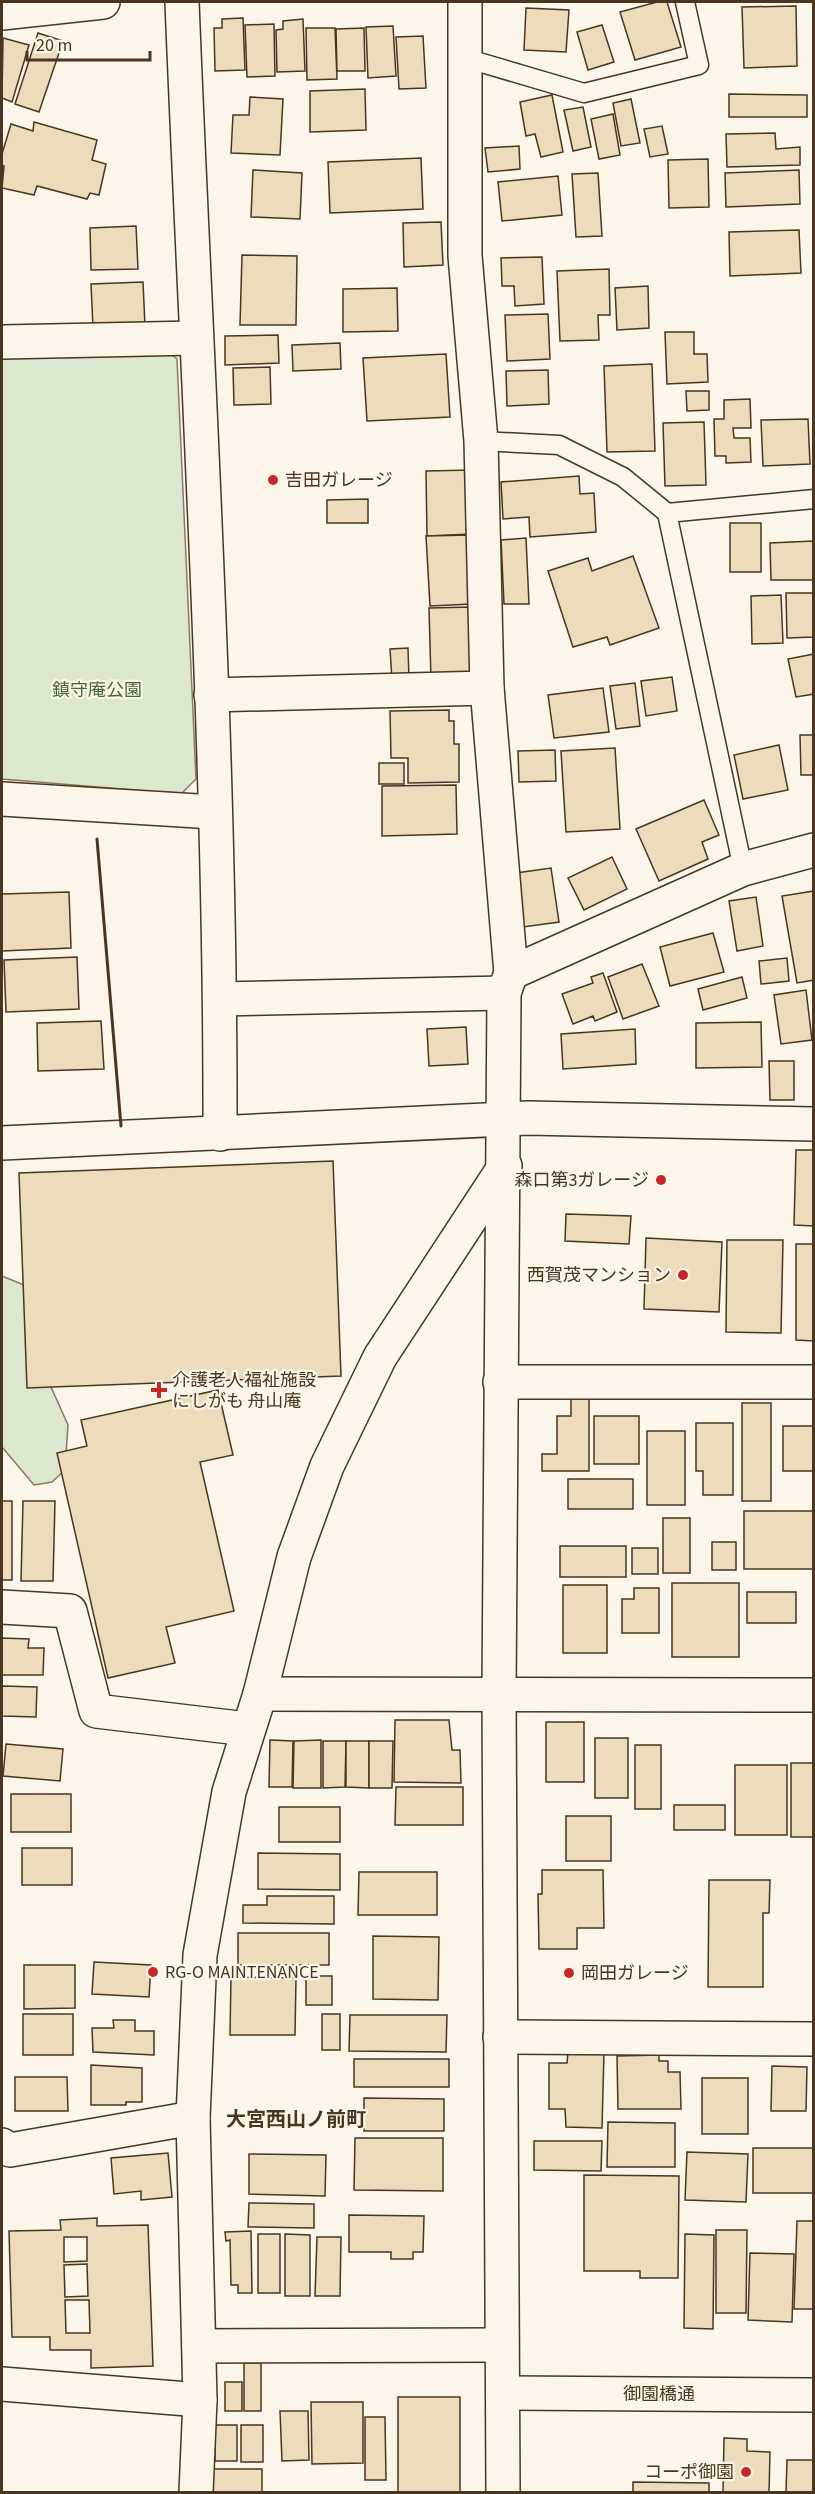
<svg xmlns="http://www.w3.org/2000/svg" width="815" height="2494" viewBox="0 0 815 2494" font-family="'Source Sans 3','Noto Sans JP',sans-serif">
	<style>
		.green { fill: #dce7d0; stroke: #887966; stroke-width: 1.5 }
		.building { fill: #ecdcbc; stroke: #4a3520; stroke-width: 1.5; fill-rule: evenodd }
		.lines { fill: none; stroke-linecap: round; stroke-linejoin: round }
		.lane-casing { stroke: #4a3520; stroke-width: 21 }
		.street-casing { stroke: #4a3520; stroke-width: 36 }
		.secondary-casing { stroke: #4a3520; stroke-width: 36 }
		.lane { stroke: #fbf6e9; stroke-width: 18 }
		.street { stroke: #fbf6e9; stroke-width: 33 }
		.secondary { stroke: #fbf6e9; stroke-width: 33 }
		.wall { stroke: #4a3520; stroke-width: 3 }
		.poi-dot { fill: #c62828; stroke: #fbf6e9; stroke-width: 2 }
		.labels { text-anchor: middle; stroke-width: 4.5; stroke-linejoin: round; paint-order: stroke }
		.poi-label { font-size: 18px; fill: #4a3520; stroke: #fbf6e9; text-anchor: start }
		.park-label { font-size: 18px; fill: #436837; stroke: #fbf6e9 }
		.street-label { font-size: 18px; fill: #4a3520; stroke: #fbf6e9 }
		.neighbourhood-label { font-size: 20px; font-weight: bold; fill: #4a3520; stroke: #fbf6e9 }
	</style>
	<rect width="100%" height="100%" fill="#fbf6e9"/>
	<g class="green">
		<path d="M160 345 177 359 196 779 181 794 2 779V352Z"/>
		<path d="M2 1276 41 1292 42 1367 68 1425 65 1470 52 1482 34 1485 2 1447Z"/>
	</g>
	<g class="building">
		<path d="M657 2H667L681 47 635 60 620 12Z"/>
		<path d="M796 6 797 66 744 68 742 7Z"/>
		<path d="M526 8 569 10 566 52 524 50Z"/>
		<path d="M243 18 245 70 215 71 214 28H222V19Z"/>
		<path d="M303 19 305 71 277 72 276 30 283 29V21Z"/>
		<path d="M274 24 275 76 247 77 245 25Z"/>
		<path d="M602 25 614 62 588 70 577 32Z"/>
		<path d="M393 26 396 76 368 78 366 27Z"/>
		<path d="M306 28H335L337 79 307 80Z"/>
		<path d="M364 28 365 71H337L336 29Z"/>
		<path d="M38 33 63 41 39 112 15 104Z"/>
		<path d="M423 36 426 88 399 89 396 37Z"/>
		<path d="M3 38 29 45 12 102 2 98Z"/>
		<path d="M365 89 366 130 310 132V91Z"/>
		<path d="M729 94 807 95V117H729Z"/>
		<path d="M552 95 563 152 541 157 535 134 526 136 520 102Z"/>
		<path d="M250 97 283 99 280 155 231 153 233 115H249Z"/>
		<path d="M631 99 640 143 621 146 613 103Z"/>
		<path d="M583 107 591 147 573 151 564 110Z"/>
		<path d="M613 114 620 155 599 159 591 119Z"/>
		<path d="M34 122 97 140 92 160 106 164 99 195 90 193 87 199 37 186 34 195 2 188 4 166 2 165V154L11 124 33 131Z"/>
		<path d="M662 126 668 154 650 157 644 129Z"/>
		<path d="M775 133 776 149 800 147V165L727 167 726 134Z"/>
		<path d="M519 146 520 169 488 172 485 148Z"/>
		<path d="M421 158 423 209 330 213 328 162Z"/>
		<path d="M708 159 709 207 669 208 668 160Z"/>
		<path d="M253 170 302 173 300 219 251 217Z"/>
		<path d="M799 170 800 204 726 207 725 173Z"/>
		<path d="M598 173 602 236 576 237 572 174Z"/>
		<path d="M558 176 562 215 502 221 498 182Z"/>
		<path d="M441 222 443 265 404 267 403 223Z"/>
		<path d="M136 226 138 269 91 270 90 228Z"/>
		<path d="M799 230 801 273 730 276 729 232Z"/>
		<path d="M242 255 297 256 296 325H240Z"/>
		<path d="M542 257 544 304 515 306 514 286H502L501 258Z"/>
		<path d="M609 269 610 315H598L599 340 560 341 557 271Z"/>
		<path d="M143 282 145 326 93 328 91 284Z"/>
		<path d="M648 286 649 328 617 330 615 288Z"/>
		<path d="M397 288 398 331 343 332V289Z"/>
		<path d="M548 314 550 359 507 361 505 315Z"/>
		<path d="M665 332H694V354H707L708 382 667 384Z"/>
		<path d="M278 335 279 363 225 365V336Z"/>
		<path d="M340 343 341 369 293 371 292 345Z"/>
		<path d="M446 354 450 417 367 421 363 358Z"/>
		<path d="M652 364 655 451 607 452 604 366Z"/>
		<path d="M270 367 271 404 234 405 233 368Z"/>
		<path d="M548 370 549 404 507 406 506 371Z"/>
		<path d="M686 391H709V410L687 411Z"/>
		<path d="M750 399 751 428H733L734 438H750L751 462 726 463V456H715L714 419H724V400Z"/>
		<path d="M808 419 810 464 763 466 761 420Z"/>
		<path d="M704 422 706 485 665 486 663 423Z"/>
		<path d="M472 470 473 534 427 536 426 471Z"/>
		<path d="M579 476 580 494 594 493 596 532 530 537 529 517 503 519 501 482Z"/>
		<path d="M368 499V523H327V500Z"/>
		<rect x="730" y="523" width="31" height="49"/>
		<path d="M470 535 472 604 430 606 426 536Z"/>
		<path d="M526 538 529 604H504L501 540Z"/>
		<path d="M814 541V580H771L770 543Z"/>
		<path d="M633 556 659 628 610 645 607 637 573 647 548 571 588 558 592 571Z"/>
		<path d="M786 593H814V637L787 638Z"/>
		<path d="M781 595 783 643 752 644 751 596Z"/>
		<path d="M472 607 475 678 431 680 429 608Z"/>
		<path d="M408 648 409 679 392 680 390 649Z"/>
		<path d="M814 654V694L796 697 788 659Z"/>
		<path d="M672 677 677 711 646 716 641 681Z"/>
		<path d="M635 683 640 726 616 729 610 686Z"/>
		<path d="M603 688 609 732 554 738 548 695Z"/>
		<path d="M449 710V721H454V744H459V782L408 783V758H391L390 711Z"/>
		<path d="M800 735H814V775H801Z"/>
		<path d="M779 745 788 790 743 799 734 755Z"/>
		<path d="M615 748 620 829 566 832 561 751Z"/>
		<path d="M555 750 556 781 519 782 518 751Z"/>
		<rect x="379" y="763" width="25" height="21"/>
		<path d="M456 785 457 834 382 836V786Z"/>
		<path d="M704 800 719 835 702 842 708 859 659 881 636 829Z"/>
		<path d="M612 857 627 889 584 910 568 878Z"/>
		<path d="M551 868 559 922 523 927 516 873Z"/>
		<path d="M814 891V980L797 983 782 896Z"/>
		<path d="M69 892 71 948 2 951V894Z"/>
		<path d="M756 897 763 946 737 951 729 901Z"/>
		<path d="M713 933 724 972 670 986 660 947Z"/>
		<path d="M77 957 79 1009 6 1012 4 960Z"/>
		<path d="M787 958 789 981 761 984 759 961Z"/>
		<path d="M642 964 659 1006 623 1019 608 977Z"/>
		<path d="M603 973 617 1012 595 1021 593 1016 573 1024 562 994 593 983 591 977Z"/>
		<path d="M742 977 747 998 703 1010 698 989Z"/>
		<path d="M806 990 812 1040 781 1044 774 995Z"/>
		<path d="M101 1021 104 1069 38 1071 37 1023Z"/>
		<path d="M761 1022 762 1067 696 1068V1023Z"/>
		<path d="M466 1027 468 1064 429 1066 427 1029Z"/>
		<path d="M635 1029 636 1064 563 1069 561 1034Z"/>
		<path d="M769 1061H794V1100H770Z"/>
		<path d="M796 1150H814V1226L794 1225Z"/>
		<path d="M333 1161 341 1376 27 1388 19 1173Z"/>
		<path d="M566 1214 631 1216 629 1244 565 1241Z"/>
		<path d="M646 1238 722 1242 719 1312 644 1309Z"/>
		<path d="M727 1240H783L781 1333 726 1332Z"/>
		<path d="M796 1244H814V1341L796 1340Z"/>
		<path d="M218 1390 233 1455 200 1462 234 1611 166 1627 175 1663 108 1678 57 1453 87 1446 81 1420Z"/>
		<path d="M571 1393H589V1471H542V1454H557V1416H571Z"/>
		<rect x="742" y="1403" width="29" height="98"/>
		<rect x="594" y="1416" width="45" height="48"/>
		<path d="M696 1423H733V1495H703V1471H696Z"/>
		<rect x="783" y="1426" width="31" height="45"/>
		<rect x="647" y="1431" width="38" height="74"/>
		<rect x="568" y="1479" width="65" height="30"/>
		<rect x="2" y="1501" width="10" height="79"/>
		<path d="M23 1501H55L53 1581H21Z"/>
		<rect x="744" y="1511" width="70" height="58"/>
		<rect x="663" y="1518" width="27" height="55"/>
		<rect x="712" y="1542" width="24" height="28"/>
		<rect x="560" y="1546" width="66" height="31"/>
		<rect x="632" y="1548" width="26" height="26"/>
		<rect x="672" y="1583" width="67" height="74"/>
		<rect x="563" y="1585" width="44" height="68"/>
		<path d="M634 1588H659V1633H622V1599H634Z"/>
		<rect x="747" y="1592" width="49" height="31"/>
		<path d="M2 1638 29 1639 28 1648H44L43 1675H2Z"/>
		<path d="M2 1686 37 1687 36 1717 2 1716Z"/>
		<path d="M395 1720H449L452 1750H460L461 1783 394 1782Z"/>
		<rect x="546" y="1722" width="38" height="60"/>
		<rect x="595" y="1738" width="33" height="60"/>
		<path d="M270 1740 293 1741 292 1787H269Z"/>
		<path d="M321 1740V1788H293L294 1741Z"/>
		<path d="M323 1741H346L345 1787 323 1788Z"/>
		<path d="M346 1741H369V1788L346 1787Z"/>
		<path d="M369 1741H393L392 1788H369Z"/>
		<path d="M6 1744 63 1749 60 1781 3 1776Z"/>
		<rect x="635" y="1745" width="26" height="64"/>
		<rect x="791" y="1763" width="23" height="74"/>
		<rect x="735" y="1765" width="52" height="70"/>
		<path d="M396 1787H463V1825H395Z"/>
		<rect x="11" y="1794" width="60" height="38"/>
		<rect x="674" y="1805" width="51" height="25"/>
		<rect x="279" y="1807" width="61" height="35"/>
		<rect x="566" y="1816" width="45" height="45"/>
		<rect x="22" y="1848" width="50" height="37"/>
		<path d="M258 1853 340 1854V1890L258 1889Z"/>
		<path d="M542 1870H603L604 1928H577V1949H539L538 1894H542Z"/>
		<path d="M359 1872H437V1915H358Z"/>
		<path d="M709 1880H770L769 1913H763V1987H708Z"/>
		<path d="M267 1896H334V1924L243 1923V1905H267Z"/>
		<rect x="238" y="1933" width="91" height="32"/>
		<path d="M373 1936 439 1937 438 2000 373 1999Z"/>
		<path d="M94 1962 151 1965 149 1997 92 1994Z"/>
		<path d="M24 1965H75V2008L24 2009Z"/>
		<rect x="306" y="1976" width="26" height="29"/>
		<path d="M231 1977 296 1978 295 2035H230Z"/>
		<rect x="23" y="2014" width="50" height="41"/>
		<rect x="322" y="2014" width="18" height="36"/>
		<path d="M350 2015H447L446 2052 349 2051Z"/>
		<path d="M113 2020H135V2031H154V2055L93 2052 92 2028H114Z"/>
		<path d="M568 2052H604L602 2128 566 2127 565 2109H549V2063H567Z"/>
		<path d="M659 2055V2061H668V2072H680L681 2109H618L617 2056Z"/>
		<rect x="354" y="2059" width="95" height="28"/>
		<path d="M91 2065 142 2068V2102H126V2105H91Z"/>
		<path d="M772 2066 807 2067 806 2111H771Z"/>
		<path d="M15 2077H67L68 2111H15Z"/>
		<rect x="702" y="2078" width="46" height="56"/>
		<path d="M364 2098 444 2099V2131H364Z"/>
		<path d="M608 2122 675 2123V2167H607Z"/>
		<path d="M355 2138H443V2191L354 2190Z"/>
		<path d="M534 2141H602L601 2171 534 2170Z"/>
		<rect x="753" y="2148" width="61" height="45"/>
		<path d="M687 2152 748 2154 746 2202 685 2200Z"/>
		<path d="M168 2153 172 2197 141 2200V2191L114 2194 111 2158Z"/>
		<path d="M249 2154 326 2155 325 2196 249 2194Z"/>
		<path d="M584 2175 679 2176 678 2278H640V2271H584Z"/>
		<path d="M249 2203 314 2204V2228L248 2227Z"/>
		<path d="M349 2215 424 2216 423 2252H413V2259H391V2252H349Z"/>
		<path d="M97 2218V2226L148 2225 153 2366 91 2368V2350H50V2337H12L9 2231 61 2230 60 2220ZM64 2237H87V2261L64 2262ZM87 2264 88 2296 65 2297 64 2265ZM65 2300H89L90 2333H66Z"/>
		<path d="M797 2221H814V2309H794Z"/>
		<path d="M716 2230H747L746 2313H716Z"/>
		<path d="M251 2231 252 2293H238V2285H231L230 2240 226 2241 225 2232Z"/>
		<rect x="258" y="2234" width="22" height="59"/>
		<path d="M285 2234 310 2235V2296H285Z"/>
		<path d="M685 2234 714 2235 713 2329 684 2328Z"/>
		<path d="M317 2237H341L340 2296H315Z"/>
		<path d="M750 2253 794 2254 792 2322 748 2320Z"/>
		<rect x="244" y="2363" width="17" height="48"/>
		<rect x="225" y="2382" width="17" height="29"/>
		<rect x="398" y="2397" width="62" height="95"/>
		<path d="M311 2402H363V2463L312 2464Z"/>
		<path d="M280 2411H308L309 2460 282 2461Z"/>
		<path d="M365 2417H385L386 2480H365Z"/>
		<rect x="215" y="2425" width="22" height="36"/>
		<rect x="241" y="2425" width="22" height="37"/>
		<path d="M724 2438 747 2439V2451L770 2452 769 2492H723Z"/>
		<path d="M787 2460H814V2492H786Z"/>
		<rect x="206" y="2469" width="56" height="23"/>
		<path d="M633 2482 709 2483V2492H633Z"/>
	</g>
	<g class="lines">
		<g class="lane-casing">
			<g id="lane">
				<path d="M465 58 584 93 699 65 685 2"/>
				<path d="M481 441 559 445 623 477 667 513 743 869"/>
				<path d="M667 513 814 499"/>
			</g>
		</g>
		<g class="street-casing">
			<g id="street">
				<path d="M182 2C197 379 221 757 220 1134"/>
				<path d="M465 2V256L481 441 487 688 511 973"/>
				<path d="M2 13 103 2"/>
				<path d="M2 342 195 338"/>
				<path d="M211 695 487 688"/>
				<path d="M2 799 214 812"/>
				<path d="M220 999 504 993"/>
				<path d="M2 1143 528 1118 814 1124"/>
				<path d="M500 1382H814"/>
				<path d="M2 1607 70 1611 96 1711 247 1729"/>
				<path d="M260 1694 814 1695"/>
				<path d="M500 2037 814 2039"/>
				<path d="M2 2145 10 2150 193 2118"/>
				<path d="M199 2346 500 2345"/>
				<path d="M2 2384 200 2400"/>
				<path d="M196 2492 200 2400 193 2118 200 1955 229 1792 260 1694 294 1557 327 1466 380 1357 505 1166"/>
			</g>
		</g>
		<g class="secondary-casing">
			<g id="secondary">
				<path d="M504 2393 814 2395"/>
				<path d="M503 2492 499 1694 504 993 511 973 743 869 814 850"/>
			</g>
		</g>
		<use href="#lane" class="lane"/>
		<use href="#street" class="street"/>
		<use href="#secondary" class="secondary"/>
		<path class="wall" d="M97 839 121 1126"/>
	</g>
	<g class="poi-dot">
		<circle cx="273" cy="480" r="6"/>
		<circle cx="661" cy="1180" r="6"/>
		<circle cx="683" cy="1275" r="6"/>
		<path d="M156 1381h6v6h6v6h-6v6h-6v-6h-6v-6h6z"/>
		<circle cx="153" cy="1972" r="6"/>
		<circle cx="569" cy="1973" r="6"/>
		<circle cx="746" cy="2472" r="6"/>
	</g>
	<g class="labels">
		<g class="poi-label">
			<text x="285" y="486">吉田ガレージ</text>
			<text x="649" y="1186" text-anchor="end">森口第3ガレージ</text>
			<text x="671" y="1281" text-anchor="end">西賀茂マンション</text>
			<text x="172" y="1386">介護老人福祉施設<tspan x="172" dy="21">にしがも 舟山庵</tspan></text>
			<text x="165" y="1978">RG-O MAINTENANCE</text>
			<text x="581" y="1979">岡田ガレージ</text>
			<text x="734" y="2478" text-anchor="end">コーポ御園</text>
		</g>
		<g class="park-label">
			<text x="97" y="696">鎮守庵公園</text>
		</g>
		<g class="street-label">
			<text x="659" y="2400">御園橋通</text>
		</g>
		<g class="neighbourhood-label">
			<text x="296" y="2126">大宮西山ノ前町</text>
		</g>
	</g>
	<rect width="815" height="2494" fill="none" stroke="#4a3520" stroke-width="6"/>
	<path d="M27 51v9h123v-9" fill="none" stroke="#4a3520" stroke-width="3"/>
	<text x="36" y="51" font-size="18" fill="#4a3520" stroke="#fbf6e9" stroke-width="4.5" paint-order="stroke">20 m</text>
</svg>
